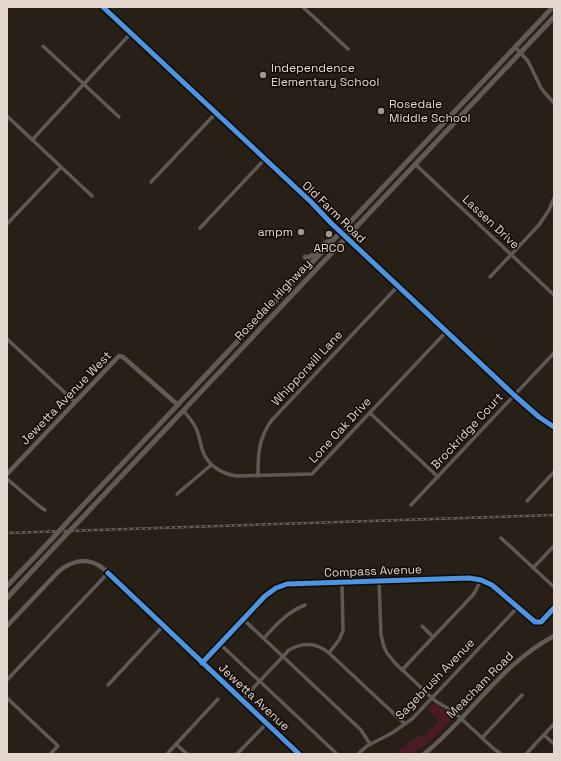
<svg xmlns="http://www.w3.org/2000/svg" width="561" height="761" viewBox="0 0 561 761" font-family="'Space Grotesk',sans-serif">
	<style>
		.green { fill: #4b1b24 }
		.lines { fill: none; stroke-linecap: round; stroke-linejoin: round }
		.street { stroke: #5f5956; stroke-width: 3.5 }
		.secondary { stroke: #625b58; stroke-width: 4.5 }
		.primary { stroke: #615953; stroke-width: 5 }
		.rail-casing { stroke: #645d58; stroke-width: 2.5 }
		.rail { stroke: #120a05; stroke-width: 1; stroke-dasharray: 3; stroke-linecap: butt }
		.primary-bridge { stroke: #615953; stroke-width: 5 }
		.cycleway-casing { stroke: #120a05; stroke-width: 8 }
		.cycleway { stroke: #4d94e3; stroke-width: 5 }
		.poi-dot { fill: #a2968d; stroke: #120a05; stroke-width: 1.5 }
		.labels { text-anchor: middle; stroke-width: 3; stroke-linejoin: round; paint-order: stroke }
		.poi-label { font-size: 12px; fill: #e3d6cd; stroke: #120a05; text-anchor: start }
		.street-label { font-size: 12px; fill: #e3d6cd; stroke: #120a05 }
	</style>
	<rect width="100%" height="100%" fill="#281f17"/>
	<path class="green" d="M433 703C440 707 450 711 452 719L438 734 428 743 411 754H394L421 734 424 737 439 721 428 710Z"/>
	<g class="lines">
		<g class="street">
			<path d="M303 7 348 49"/>
			<path d="M43 46 119 117"/>
			<path d="M515 47 528 61 541 88 545 93 554 103"/>
			<path d="M7 116 92 196"/>
			<path d="M32 140 131 33"/>
			<path d="M415 164 554 295"/>
			<path d="M151 182 216 113"/>
			<path d="M7 224 61 167"/>
			<path d="M200 228 265 159"/>
			<path d="M490 277 539 225 549 210 554 198"/>
			<path d="M7 339 75 402"/>
			<path d="M183 410C188 416 193 422 196 428 199 435 200 442 202 449 207 465 221 474 237 476L312 474 446 332"/>
			<path d="M370 413 438 477"/>
			<path d="M258 476C258 454 258 440 271 421L398 286"/>
			<path d="M7 479 39 506 45 510"/>
			<path d="M177 494 211 465"/>
			<path d="M527 501 554 472"/>
			<path d="M411 505 554 353"/>
			<path d="M501 538 554 587"/>
			<path d="M533 568 554 546"/>
			<path d="M379 581 381 635 384 647 387 653 395 663 432 698 437 702 454 712 494 749 501 754"/>
			<path d="M243 619 361 730 370 744"/>
			<path d="M422 626 433 637"/>
			<path d="M264 638C276 625 287 612 305 605"/>
			<path d="M220 644 337 754"/>
			<path d="M329 653 339 640 343 631 342 582"/>
			<path d="M202 663 265 596 276 588 287 584 469 578 481 580 492 585 535 622H541L554 608"/>
			<path d="M402 670 473 595 476 590 481 580"/>
			<path d="M7 680 108 573"/>
			<path d="M108 685 163 626"/>
			<path d="M7 698 58 746 50 754"/>
			<path d="M242 700 289 650C303 642 317 643 329 653L405 724"/>
			<path d="M544 735 554 744"/>
			<path d="M482 738 522 695"/>
			<path d="M176 744 187 754"/>
			<path d="M167 754 218 699"/>
			<path d="M237 754 267 723"/>
			<path d="M358 754 367 746 392 733 412 719 518 607"/>
			<path d="M526 754 554 724"/>
		</g>
		<g class="secondary">
			<path d="M103 7 311 202 331 223 514 395 539 417 554 427"/>
			<path d="M7 474 119 356 123 357 178 405"/>
			<path d="M7 626 59 571C74 559 89 557 104 569L299 754"/>
			<path d="M424 754C437 744 448 732 460 720 489 689 516 656 554 636"/>
		</g>
		<g class="primary">
			<path d="M305 257C313 259 317 249 323 245 325 243 329 241 332 240"/>
			<path d="M71 518 553 7"/>
			<path d="M82 518 554 17"/>
			<path d="M7 586 50 541"/>
			<path d="M7 598 61 540"/>
		</g>
		<g class="rail-casing">
			<path id="rail" d="M7 533 554 515"/>
		</g>
		<use href="#rail" class="rail"/>
		<g class="primary-bridge">
			<path d="M61 540 82 518"/>
			<path d="M50 541 71 518"/>
		</g>
		<g class="cycleway-casing">
			<g id="cycleway">
				<path d="M103 7 311 202 331 223 514 395 539 417 554 427"/>
				<path d="M108 573 299 754"/>
				<path d="M202 663 265 596 276 588 287 584 469 578 481 580 492 585 535 622H541L554 608"/>
			</g>
		</g>
		<use href="#cycleway" class="cycleway"/>
	</g>
	<g class="poi-dot">
		<circle cx="263" cy="75" r="4"/>
		<circle cx="381" cy="111" r="4"/>
		<circle cx="301" cy="232" r="4"/>
		<circle cx="329" cy="234" r="4"/>
	</g>
	<g class="labels">
		<g class="poi-label">
			<text x="271" y="72">Independence<tspan x="271" dy="14">Elementary School</tspan></text>
			<text x="389" y="108">Rosedale<tspan x="389" dy="14">Middle School</tspan></text>
			<text x="293" y="236" text-anchor="end">ampm</text>
			<text x="329" y="252" text-anchor="middle">ARCO</text>
		</g>
		<g class="street-label">
			<text transform="translate(334 212) rotate(44)" y="4">Old Farm Road</text>
			<text transform="translate(491 222) rotate(43)" y="4">Lassen Drive</text>
			<text transform="translate(273 300) rotate(-47)" y="4">Rosedale Highway</text>
			<text transform="translate(307 368) rotate(-47)" y="4">Whipporwill Lane</text>
			<text transform="translate(66 398) rotate(-46)" y="4">Jewetta Avenue West</text>
			<text transform="translate(340 430) rotate(-47)" y="4">Lone Oak Drive</text>
			<text transform="translate(467 431) rotate(-47)" y="4">Brockridge Court</text>
			<text transform="translate(373 571) rotate(-2)" y="4">Compass Avenue</text>
			<text transform="translate(435 679) rotate(-46)" y="4">Sagebrush Avenue</text>
			<text transform="translate(480 685) rotate(-45)" y="4">Meacham Road</text>
			<text transform="translate(254 697) rotate(43)" y="4">Jewetta Avenue</text>
		</g>
	</g>
	<rect width="561" height="761" fill="none" stroke="#e3d6cd" stroke-width="16"/>
</svg>
